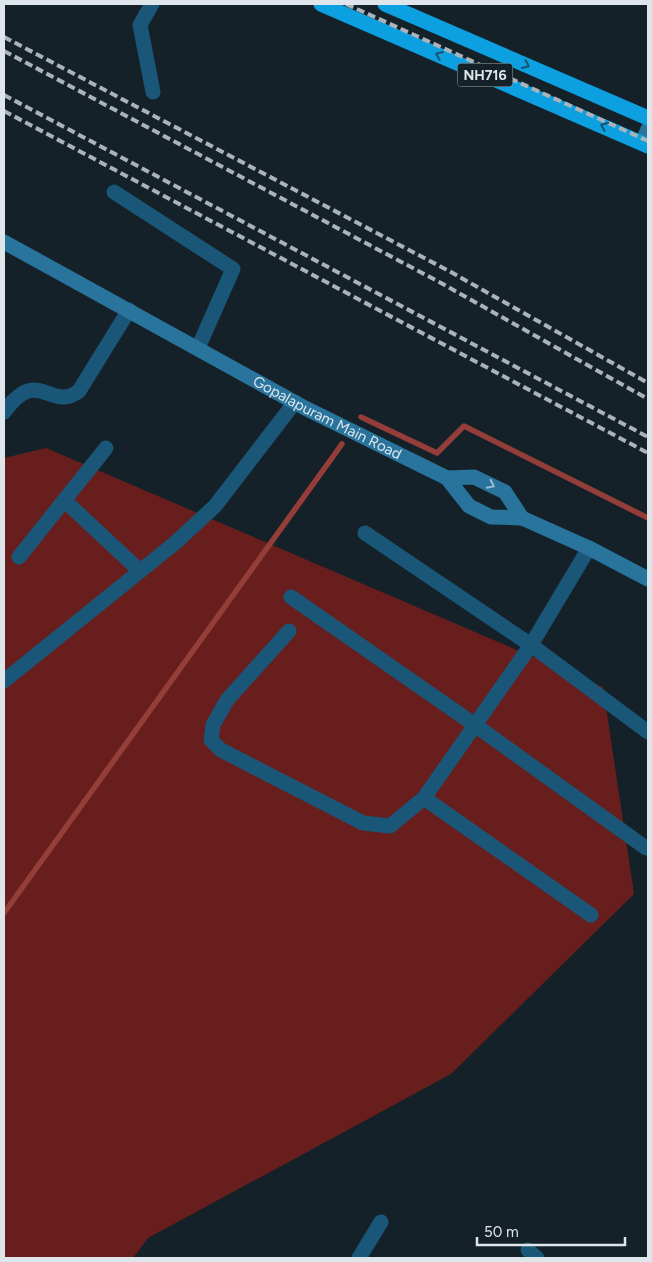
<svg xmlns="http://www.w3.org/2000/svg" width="652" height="1262" viewBox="0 0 652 1262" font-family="Figtree,sans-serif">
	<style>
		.green { fill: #681e1c }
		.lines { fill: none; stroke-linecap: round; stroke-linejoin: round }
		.stream { stroke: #953d38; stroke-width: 5.5 }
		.street { stroke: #1a5677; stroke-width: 15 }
		.secondary { stroke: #28749d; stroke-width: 15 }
		.highway { stroke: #0da0e1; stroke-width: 15 }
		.rail { stroke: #aab3b9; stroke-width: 4; stroke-dasharray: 8 4; stroke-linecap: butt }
		.oneway { stroke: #125472 }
		.oneway2 { stroke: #9ebed0 }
		.labels { text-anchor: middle; stroke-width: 5; stroke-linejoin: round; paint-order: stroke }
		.shield { fill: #152128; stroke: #a2abb0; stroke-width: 1 }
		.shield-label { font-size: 14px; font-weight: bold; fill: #dee6eb }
		.street-label { font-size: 15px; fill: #dee6eb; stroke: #152128 }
	</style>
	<rect width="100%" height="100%" fill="#152128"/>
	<path class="green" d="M46 448 603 687 634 894 451 1074 148 1238 133 1258H4V458Z"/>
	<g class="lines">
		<g class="stream">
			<path d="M361 417 437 453 464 426 648 518"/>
			<path d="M4 913 342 444"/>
		</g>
		<g class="street">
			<path d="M152 4 140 25 153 92"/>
			<path d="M114 192 233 269 198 348"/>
			<path d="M4 412C39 364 50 413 79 391L129 310"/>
			<path d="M64 500 140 571"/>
			<path d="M365 533 531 645 648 732"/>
			<path d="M19 557 106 448"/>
			<path d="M291 597 475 725 646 848"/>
			<path d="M289 631 227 700 213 725 211 740 221 750 363 823 390 826 424 798 531 645 589 548"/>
			<path d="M4 681 175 543 215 506 295 402"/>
			<path d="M424 798 591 915"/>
			<path d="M528 1250 537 1258"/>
			<path d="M359 1258 381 1222"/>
		</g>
		<g class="secondary">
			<path d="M642 143 648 129"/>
			<path id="s1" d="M4 242 305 408 447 478 474 477 505 492 522 518 589 548 648 579"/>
			<path d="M447 478 469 506 491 517 522 518"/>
		</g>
		<g class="highway">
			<path d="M321 4 648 146"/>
			<path d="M385 4 648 118"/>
		</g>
		<g class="rail">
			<path d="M346 4 648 141"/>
			<path d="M4 37 449 271 648 383"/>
			<path d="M4 51 441 283 648 399"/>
			<path d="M4 95 648 437"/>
			<path d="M4 111 648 453"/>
		</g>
	</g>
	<defs><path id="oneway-chevron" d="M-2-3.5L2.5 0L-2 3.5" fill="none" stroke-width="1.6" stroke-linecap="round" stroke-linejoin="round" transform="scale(1.25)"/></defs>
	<g class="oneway">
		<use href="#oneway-chevron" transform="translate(439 55) rotate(-157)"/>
		<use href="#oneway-chevron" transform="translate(526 65) rotate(24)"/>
		<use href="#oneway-chevron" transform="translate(604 126) rotate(-157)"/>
	</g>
	<use class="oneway2" href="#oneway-chevron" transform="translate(491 485) rotate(26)"/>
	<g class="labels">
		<rect class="shield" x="457.5" y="63.5" width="55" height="23" rx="4"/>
		<g class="shield-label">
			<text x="485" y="80">NH716</text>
		</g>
		<g class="street-label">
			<text dy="5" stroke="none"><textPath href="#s1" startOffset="368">Gopalapuram Main Road</textPath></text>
		</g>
	</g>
	<rect width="652" height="1262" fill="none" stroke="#dee6eb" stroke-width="10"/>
	<path d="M477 1237v8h148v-8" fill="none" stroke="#dee6eb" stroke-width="2.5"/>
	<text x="484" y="1237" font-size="15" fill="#dee6eb" stroke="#152128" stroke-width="4" paint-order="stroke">50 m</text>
</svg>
